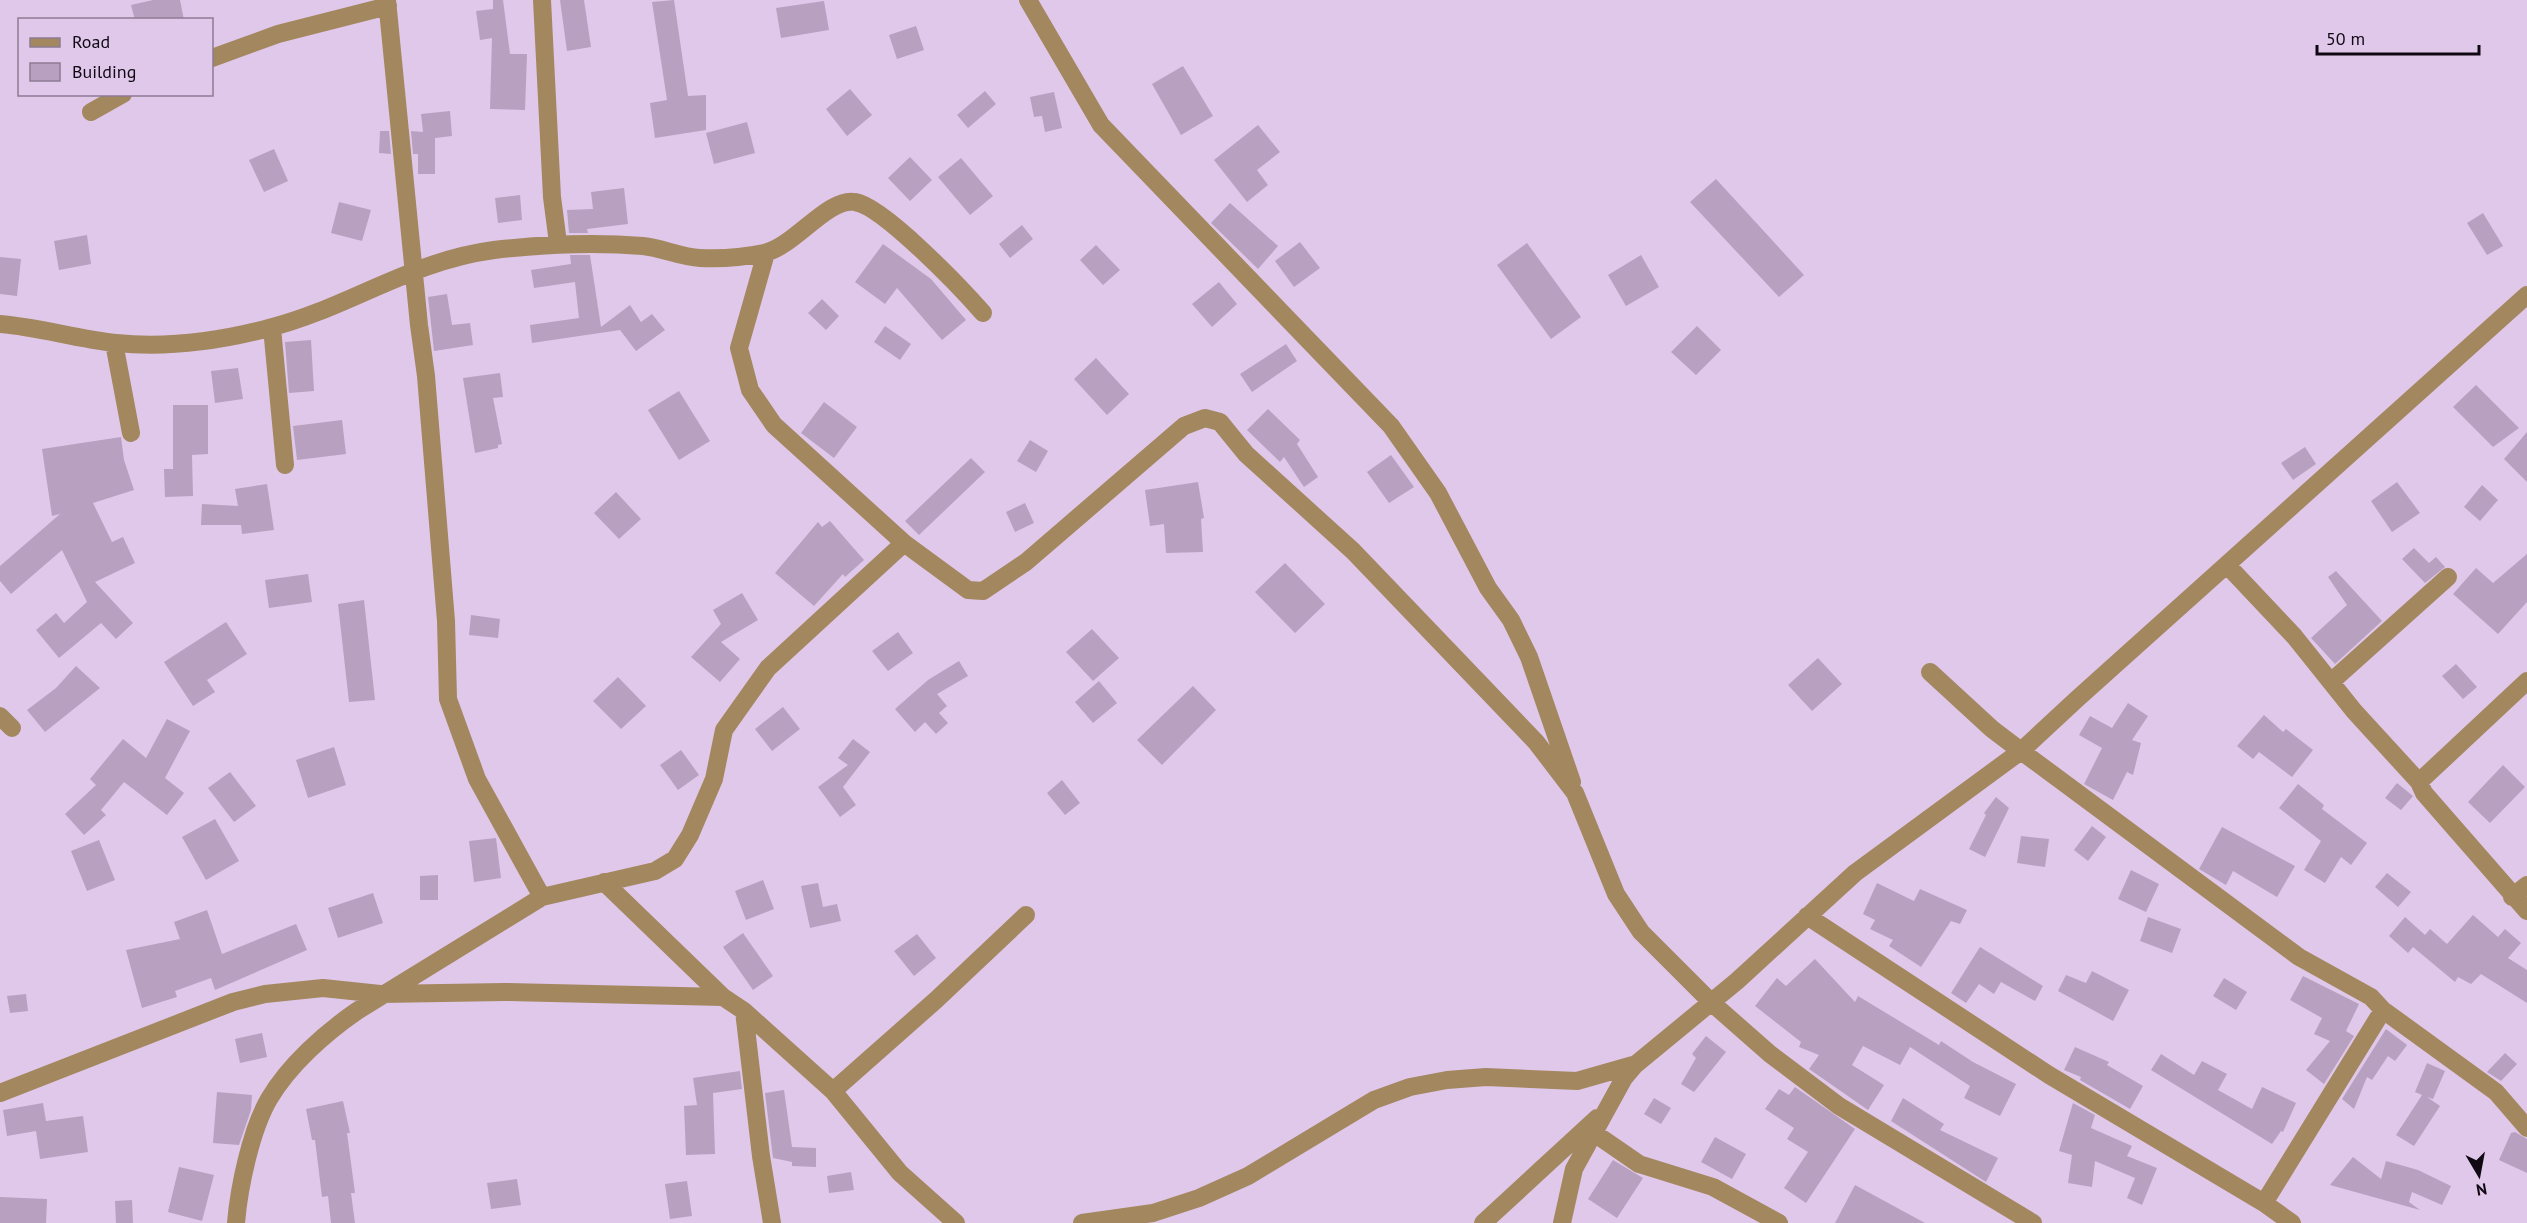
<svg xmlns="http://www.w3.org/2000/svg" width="2527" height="1223" font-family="'PT Sans',sans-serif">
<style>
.building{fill:#b8a0c1}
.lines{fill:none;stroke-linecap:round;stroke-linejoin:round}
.minor{stroke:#a3875f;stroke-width:18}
</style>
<rect width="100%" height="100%" fill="#e0c8ea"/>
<path class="building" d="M153,0H180L184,20H135L131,5Z
M493,0H503L510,54H527L525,110L490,109L492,38L480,40L476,11L493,9Z
M560,0H584L591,47L567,51Z
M674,0L688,96L706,95V130L655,138L650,103L667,100L652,2Z
M824,1L829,30L781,38L776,8Z
M916,26L924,50L897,59L889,35Z
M1183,66L1213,116L1181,135L1152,84Z
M850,89L872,115L847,136L826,109Z
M985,91L996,104L968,128L957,115Z
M1054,92L1062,128L1045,132L1042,116L1034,117L1030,97Z
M450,111L452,136L435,138V174H418V154H413L411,131L423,132L421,114Z
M747,122L755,153L714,164L706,133Z
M1258,125L1280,152L1257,170L1268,185L1247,202L1214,160Z
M380,131H389L391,154L379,153Z
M274,149L288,181L264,192L249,160Z
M910,157L932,180L910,201L888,178Z
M961,158L993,196L970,215L938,177Z
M1716,179L1804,275L1779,297L1690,202Z
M624,188L628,224L587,229L588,233H569L567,210L593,209L591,192Z
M520,195L522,220L498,223L495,198Z
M339,202L371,210L362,241L331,233Z
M1230,203L1278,246L1258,269L1211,223Z
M2483,213L2503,246L2487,255L2467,223Z
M1022,225L1033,239L1010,258L999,244Z
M87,235L91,264L59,270L54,241Z
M1300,242L1320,268L1294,287L1275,261Z
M1527,243L1581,317L1551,339L1497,265Z
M883,244L931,279L966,320L942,340L897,288L885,304L855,282Z
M1096,245L1120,270L1103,285L1080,260Z
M570,255H590L601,327L630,305L641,322L652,314L665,330L636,351L620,330L532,343L530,325L579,318L575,282L534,288L531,270L571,264Z
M1641,255L1659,287L1626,306L1608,275Z
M0,257L21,259L17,296L0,294Z
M1219,282L1237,304L1212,327L1192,304Z
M447,294L452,325L470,323L473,345L434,351L428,297Z
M822,299L839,316L826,330L808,313Z
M885,326L911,344L900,360L874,342Z
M1697,326L1721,350L1696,375L1671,352Z
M311,340L314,391L289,393L285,342Z
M1286,344L1297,361L1252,392L1240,374Z
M1096,358L1129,394L1107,415L1074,379Z
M238,368L243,399L215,403L211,371Z
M500,373L503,397L493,398L502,444L498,445V448L475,453L463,378Z
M2476,385L2519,428L2493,447L2453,407Z
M679,391L710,441L679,460L648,410Z
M824,402L857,427L834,458L801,433Z
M173,405H208V454L192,455L193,496L165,497L164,469H173Z
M1268,409L1300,440L1297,444L1318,477L1304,487L1284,457L1280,462L1247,430Z
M342,420L346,454L297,460L293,426Z
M2527,432V482L2504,459Z
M121,437L124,460L134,490L93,503L112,542L123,537L135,563L95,582L133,623L116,639L101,623L59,658L36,630L56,613L64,623L87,602L62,550L11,594L0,581V566L60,514L52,516L42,449Z
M1030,440L1048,451L1036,472L1017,461Z
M2305,447L2316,464L2293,480L2281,463Z
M1391,455L1414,487L1389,503L1367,472Z
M971,458L985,472L919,535L905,521Z
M1198,482L1204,518L1201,519L1203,552L1166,553L1164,524L1150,526L1145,490Z
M2397,482L2420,513L2392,532L2371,501Z
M267,484L274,530L242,534L241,525H201L202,504L238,506L235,489Z
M2482,485L2498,500L2480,521L2464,507Z
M616,492L641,519L619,539L594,513Z
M1025,503L1034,523L1015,532L1006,512Z
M830,521L864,560L845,577L843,574L814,606L775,573L818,522L822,527Z
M2414,548L2429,563L2436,557L2445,567L2425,583L2402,559Z
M2527,554V602L2498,634L2453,594L2476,568L2493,583Z
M1285,563L1325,604L1295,633L1255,592Z
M2336,571L2382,621L2335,664L2311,638L2347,605L2328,577Z
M308,574L312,602L269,608L265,580Z
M742,593L758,620L721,642L740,659L720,682L691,657L721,624L713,610Z
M364,600L375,700L349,702L338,604Z
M471,615L500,619L498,638L469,635Z
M226,622L247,654L207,680L215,692L193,706L164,662Z
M1092,629L1119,658L1093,681L1066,652Z
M898,632L913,653L888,671L872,651Z
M1818,658L1842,684L1812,711L1788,685Z
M959,661L968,676L937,694L947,706L939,713L948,723L936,734L925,722L915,732L895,709L928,680Z
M2456,664L2477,687L2463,699L2442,676Z
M76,666L100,688L45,732L27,710L56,688Z
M618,677L646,706L621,729L593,701Z
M1099,681L1117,703L1093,723L1075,702Z
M1193,686L1216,710L1162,765L1137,740Z
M2128,703L2148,716L2132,740L2141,743L2133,775L2127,772L2113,800L2084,784L2102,748L2079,735L2090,716L2112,728Z
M783,707L800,729L772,751L755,729Z
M2264,715L2283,732L2286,729L2313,750L2292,777L2259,752L2253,759L2237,746Z
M167,719L190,731L165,778L184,793L167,815L124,782L101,810L106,815L84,835L65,814L96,785L90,779L123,739L146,758Z
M853,739L870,752L843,787L856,805L840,817L818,787L848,765L838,758Z
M334,747L346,785L308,798L296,760Z
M681,750L699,775L678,790L660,765Z
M2503,765L2525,787L2490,823L2468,802Z
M230,772L256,806L234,822L208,788Z
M1062,780L1080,803L1065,815L1047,793Z
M2397,783L2413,796L2401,810L2385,798Z
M2298,784L2324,805L2322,809L2367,843L2351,865L2341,857L2325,883L2304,870L2321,841L2279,808Z
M1996,797L2009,808L1985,857L1969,849L1986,815L1984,813Z
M215,819L239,861L206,880L182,837Z
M2092,826L2106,837L2088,861L2074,850Z
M2222,827L2295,866L2277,897L2233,871L2226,885L2199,869Z
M2021,836L2049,839L2045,867L2017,863Z
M496,838L501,878L474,882L469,841Z
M99,840L115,880L87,891L71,851Z
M2131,870L2159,884L2146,912L2118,899Z
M2387,873L2411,892L2398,907L2375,887Z
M438,875V900H420V876Z
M763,880L774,909L746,920L735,891Z
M818,883L823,907L837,904L841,921L810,928L801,886Z
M1877,883L1914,901L1920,889L1967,910L1960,924L1951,921L1921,967L1889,946L1893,940L1870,929L1875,920L1863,914Z
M373,893L383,923L338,938L328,908Z
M207,910L222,954L296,924L307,950L215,990L211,978L175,991L177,997L142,1008L126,950L180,939L174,922Z
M2473,915L2498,937L2505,929L2521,943L2508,958L2527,970V1003L2481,974L2471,984L2458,977L2455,982L2413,947L2408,953L2389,936L2405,917L2425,935L2430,929L2447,944Z
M2148,917L2181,929L2172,953L2140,941Z
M743,933L773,976L753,990L723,947Z
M917,934L936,958L914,976L894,951Z
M1980,947L2043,986L2035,1001L2001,982L1994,994L1979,984L1966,1003L1951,993Z
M1815,959L1855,1002L1858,996L1939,1045L1941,1041L1973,1062L2016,1084L2000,1116L1964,1098L1970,1086L1910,1047L1900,1065L1863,1046L1852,1065L1884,1085L1868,1110L1809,1069L1819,1055L1799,1047L1801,1042L1755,1006L1777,978L1786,986Z
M2092,971L2129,990L2113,1021L2058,991L2066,975L2086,983Z
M2303,976L2359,1004L2346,1031L2354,1036L2324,1084L2306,1070L2330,1041L2314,1034L2322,1018L2290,1000Z
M2224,978L2247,992L2236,1010L2213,996Z
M26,994L28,1011L10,1013L7,996Z
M2386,1029L2407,1045L2395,1061L2388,1056L2372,1080L2367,1077L2354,1109L2342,1099Z
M262,1033L267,1057L240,1063L235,1039Z
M1706,1036L1726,1052L1694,1092L1681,1084L1696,1058L1692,1054Z
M2075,1047L2109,1062L2107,1065L2143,1086L2130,1109L2080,1080L2081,1077L2064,1070Z
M2505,1053L2517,1064L2501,1081L2487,1072Z
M2161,1054L2194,1075L2202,1061L2227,1074L2218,1090L2252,1109L2262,1087L2296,1103L2283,1132L2281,1131L2272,1144L2151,1070Z
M2427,1063L2445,1071L2433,1099L2427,1097L2440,1106L2414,1146L2396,1135L2422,1095L2415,1092Z
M740,1071L742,1089L713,1093L715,1154L686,1155L684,1106L697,1105L693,1078Z
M1795,1087L1855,1129L1806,1203L1784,1188L1808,1152L1787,1139L1794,1128L1765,1109L1779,1089L1789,1095Z
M784,1090L792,1147L816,1148V1167L792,1166V1162L773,1158L765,1093Z
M217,1092L252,1095L251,1110L239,1145L213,1143Z
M1654,1098L1671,1108L1661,1124L1644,1114Z
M1903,1098L1944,1124L1940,1130L1998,1158L1986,1182L1891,1121Z
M343,1101L350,1133H347L355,1193H351L355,1223H331L328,1196L322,1197L315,1140H312L306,1109Z
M43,1103L46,1121L83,1116L88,1152L40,1159L36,1131L7,1136L3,1110Z
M2073,1103L2095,1115L2091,1128L2132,1146L2127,1156L2157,1168L2142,1205L2127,1198L2135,1178L2095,1161L2092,1187L2068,1183L2072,1155L2059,1151Z
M2515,1132L2527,1139V1173L2499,1160L2511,1133Z
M1715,1137L1746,1154L1732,1179L1701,1162Z
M2353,1157L2381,1179L2386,1161L2418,1170L2451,1186L2442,1205L2412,1192L2409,1202L2420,1210L2330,1185Z
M1613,1160L1643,1178L1617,1218L1588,1199Z
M179,1167L214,1175L202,1221L168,1212Z
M851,1172L854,1190L829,1193L827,1176Z
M517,1179L521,1205L491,1209L487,1183Z
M687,1181L692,1216L670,1219L665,1184Z
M1855,1185L1925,1223H1835Z
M0,1197L47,1199L46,1223H0Z
M132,1200L133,1223H116L115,1201Z"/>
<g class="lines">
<path class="minor" d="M387,0L419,325L426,376L446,621L448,699L477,779L542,897
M542,0L552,197L558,243
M1028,0L1101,125L1391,426L1438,493L1488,588L1511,620L1529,657L1572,782
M212,58L278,34L388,6
M91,112L123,94
M766,253L739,348L750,390L774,425L904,543L968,590L983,591L1026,562L1184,426L1205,418L1220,422L1246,454L1353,551L1536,742L1575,793L1616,894L1641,932L1712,1003L1770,1054L1839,1106L2033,1223
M0,324C39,327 76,339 116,343C166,348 220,341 269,328C348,308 410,261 494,250C546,244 591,242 643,246C662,248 681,257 700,258C720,259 745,257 764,253C794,247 828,197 855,202C883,206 962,289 983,313
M272,328L285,465
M114,343L131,433
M2227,565L2294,636L2354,711L2419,782L2527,681
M1930,672L1992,729L2021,751L2299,957L2371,997L2383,1010L2496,1092L2527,1128
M2332,681L2448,577
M0,716L12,728
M2419,782L2424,793L2527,911
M604,882L723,997L744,1011L833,1091L900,1173L956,1223
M2512,897L2527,885
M1807,916L2049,1075L2264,1203L2292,1223
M744,1011L761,1156L772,1223
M833,1091L936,1000L1026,915
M0,1093L233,1002L265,994L323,988L380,994L505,992L723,997
M1594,1133L1639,1164L1713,1187L1779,1223
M2264,1203L2383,1010
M236,1223C239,1187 251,1130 269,1099C289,1065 325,1033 357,1011L542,897L655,871L675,859L690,835L714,779L724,730L768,668L904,543
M1082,1223L1153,1213L1199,1198L1248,1176L1374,1100L1410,1087L1447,1080L1486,1077L1577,1081L1633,1065
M1483,1223L1597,1118
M1562,1223L1574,1169L1624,1078L1635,1065L1737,981L1855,873L2021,751L2077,699L2527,295"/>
</g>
<rect x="18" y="18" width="195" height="78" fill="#e0c8ea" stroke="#8d7b94" stroke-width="1.5"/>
<rect x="30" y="38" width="30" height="9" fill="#a3875f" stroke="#8d7b94" stroke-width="1.5"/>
<text x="72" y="48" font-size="18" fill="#100813">Road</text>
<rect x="30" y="63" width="30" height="18" fill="#b8a0c1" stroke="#8d7b94" stroke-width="1.5"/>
<text x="72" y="78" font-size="18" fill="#100813">Building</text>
<g transform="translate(2479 1175) rotate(170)" stroke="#e0c8ea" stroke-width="4.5" paint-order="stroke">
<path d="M0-4.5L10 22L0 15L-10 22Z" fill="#100813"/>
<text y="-9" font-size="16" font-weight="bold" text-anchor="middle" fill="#100813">N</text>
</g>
<path d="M2317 45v9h162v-9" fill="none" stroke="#100813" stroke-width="3"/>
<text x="2326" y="45" font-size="18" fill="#100813" stroke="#e0c8ea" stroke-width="4.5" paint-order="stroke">50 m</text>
</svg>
